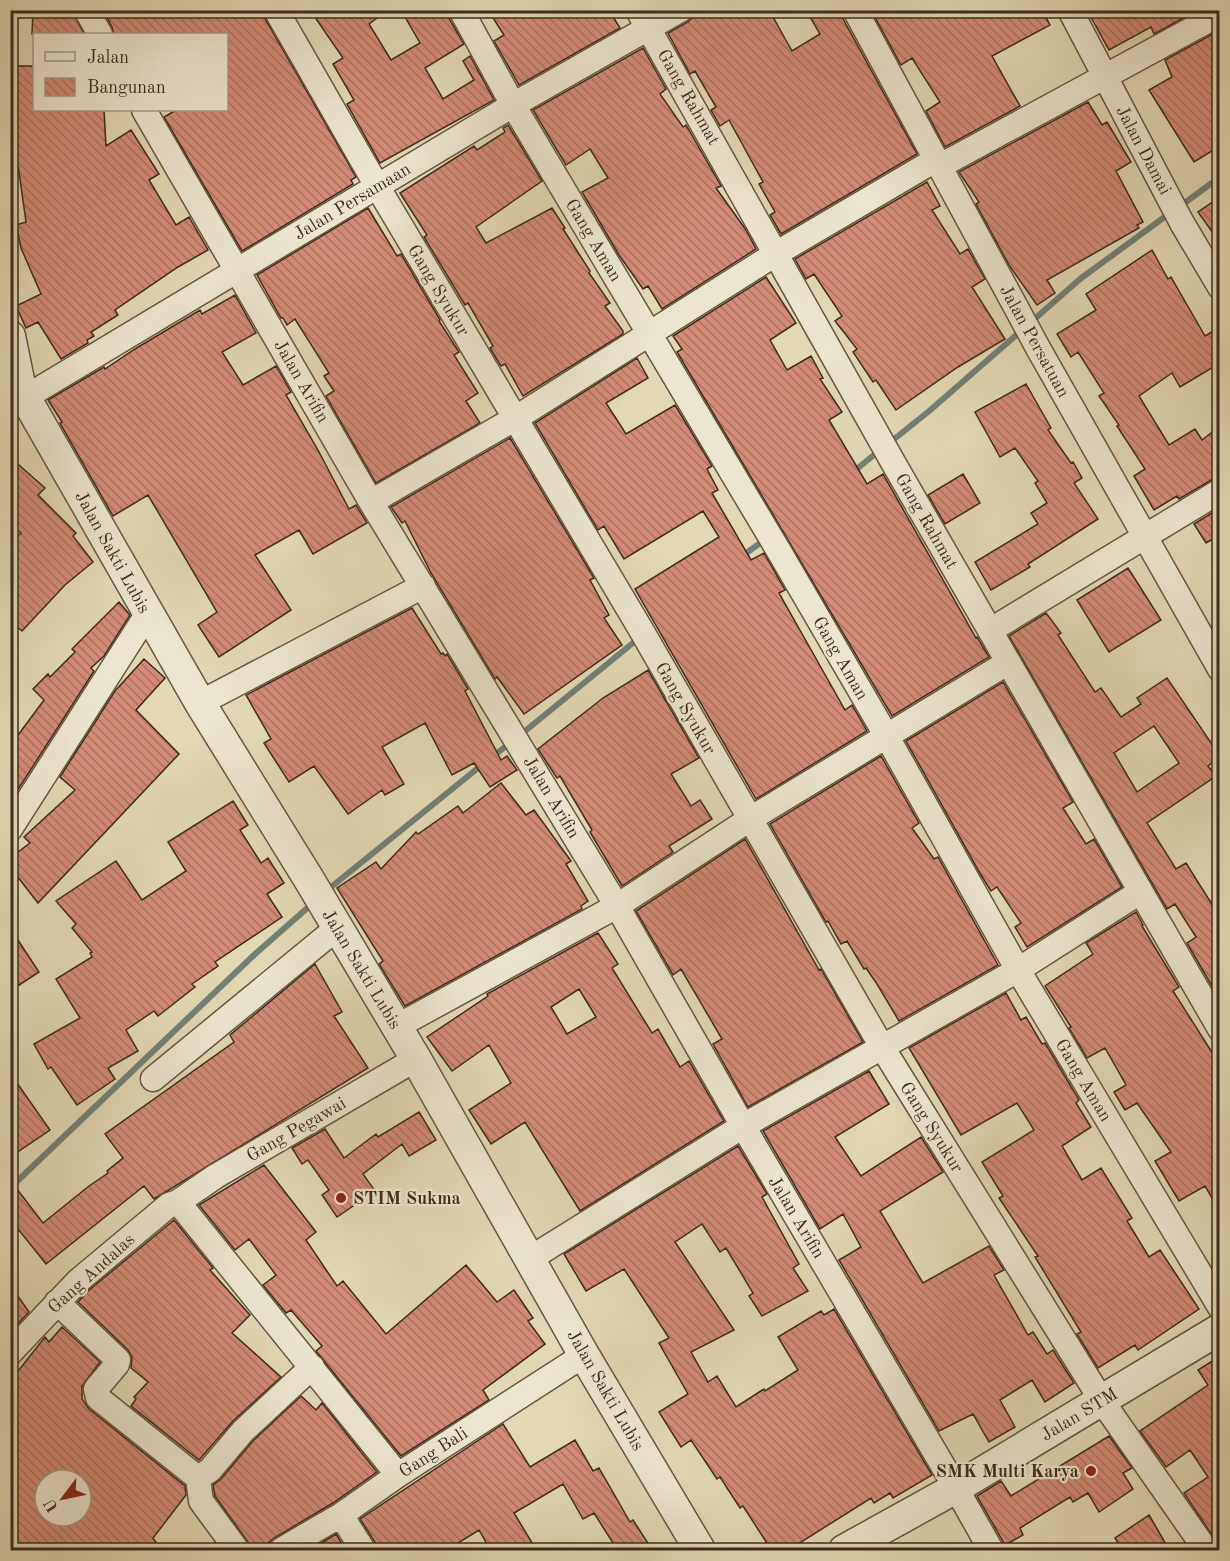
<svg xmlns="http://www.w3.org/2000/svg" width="1230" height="1561" font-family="'Old Standard TT',serif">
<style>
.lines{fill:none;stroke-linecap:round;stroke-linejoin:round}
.stream{stroke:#738077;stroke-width:6}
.building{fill:url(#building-back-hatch);stroke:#3d2b1a;stroke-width:1.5;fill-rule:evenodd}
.minor-casing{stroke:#665640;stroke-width:27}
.tertiary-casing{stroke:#665640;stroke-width:33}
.minor{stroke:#ece6ce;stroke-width:24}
.tertiary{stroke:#ece6ce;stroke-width:30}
.poi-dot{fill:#8f2418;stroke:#ece6ce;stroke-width:2}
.labels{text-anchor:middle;stroke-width:4.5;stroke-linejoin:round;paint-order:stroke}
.street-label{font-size:18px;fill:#3d2b1a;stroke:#ece6ce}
.poi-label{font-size:18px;font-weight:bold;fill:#3d2b1a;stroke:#ece6ce;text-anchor:start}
</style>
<defs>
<pattern id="building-back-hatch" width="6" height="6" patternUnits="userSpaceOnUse" patternTransform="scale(1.5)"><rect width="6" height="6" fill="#d48b77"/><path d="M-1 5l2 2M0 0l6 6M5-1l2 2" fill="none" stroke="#ad7261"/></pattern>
</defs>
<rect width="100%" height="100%" fill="#e2d8b4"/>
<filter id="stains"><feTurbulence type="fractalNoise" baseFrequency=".00333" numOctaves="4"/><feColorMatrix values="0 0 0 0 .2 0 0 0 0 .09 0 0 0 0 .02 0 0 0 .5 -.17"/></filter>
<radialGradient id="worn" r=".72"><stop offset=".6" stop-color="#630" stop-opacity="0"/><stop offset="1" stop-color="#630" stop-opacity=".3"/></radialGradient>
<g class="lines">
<path class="stream" d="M1179,207L1220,177
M1030,323L1080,279L1170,213
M888,444L928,412L1022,330
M853,472L880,450
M741,557L767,538
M519,736L639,638
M491,758L511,742
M325,892L483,764
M10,1188L254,955L313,903"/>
</g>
<path class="building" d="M33,10H72L84,34H32Z
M103,10H260L356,177L351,180L353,184L242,251L164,117L176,110H226V34H114L112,27Z
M310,10H388L369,24L391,60L420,43L401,10H444L464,44L425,68L443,99L474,80L463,61L470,56L494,100L380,163L347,104L354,100L333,64L343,58Z
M488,10H609L620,28L519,85L494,41L504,35Z
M694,10H769L792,51L820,34L806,10H841L842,17L917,154L781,234L770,215L775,212L759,184L763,182L729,120L720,126L711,110L716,107L695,71L690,74L668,33L688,22L693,17Z
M871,10H1042L1050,25L992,56L1020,106L945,147L926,111L940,102L912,58L901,65Z
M1087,10H1184L1187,16L1154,34L1151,27L1109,50Z
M1220,30V146L1194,162L1149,90L1172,77L1165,60Z
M643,48L666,89L660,94L683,127L686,125L721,186L716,188L746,230L756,249L662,309L648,286L643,289L619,255L582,192L608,178L590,149L566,165L533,110Z
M14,66H34V110H104L106,146L131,130L159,174L149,180L176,225L189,217L208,250L178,267L115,310L118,315L91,332L94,336L87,340L88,343L61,359L38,322L26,328L16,306L41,294L21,248L16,225L26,222L18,165H15L13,136H10V111H14Z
M1088,102L1102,125L1107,122L1131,162L1116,171L1143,222L1137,225L1139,228L1047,280L1055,293L1037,305L1009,265L976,204L979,202L959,172Z
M508,125L542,181L476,227L486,243L552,208L565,228L563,229L590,271L589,273L610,303L605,306L623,331V334L523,396L505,364L501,366L490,348L493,346L468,303L465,305L424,237L427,235L400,193L474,146L477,150L505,132L503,128Z
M927,182L940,206L932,210L960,254L968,249L985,279L972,287L1005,339L958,367L896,410L876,380L873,382L853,352L857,349L835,321L842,316L814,274L806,279L795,259Z
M1220,197V243L1198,212Z
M368,208L397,256L401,254L440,320L439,321L459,352L454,355L478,393L466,401L480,423L376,483L326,396L334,391L324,376L329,373L295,319L287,325L283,318H281L257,275Z
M1152,250L1168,279L1171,277L1205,336L1220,327V363L1180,387L1172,373L1139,396L1169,445L1195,429L1202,440L1220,426V477L1213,479L1179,499L1177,496L1154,510L1134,476L1145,469L1117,426L1119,425L1099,396L1104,393L1078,352L1071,357L1057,334L1096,310L1086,294Z
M766,277L796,323L770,340L787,370L811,356L823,378L820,379L842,412L829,420L867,484L883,474L976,638L977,637L989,657L892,716L677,352L682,349L673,336Z
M235,295L256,333L222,352L243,385L276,366L291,392L286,395L318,450L349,509L356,505L367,523L313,554L299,530L255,555L291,610L219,657L198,625L217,612L148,495L113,516L60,423L62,422L48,400L104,367L105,369L135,349L200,310L202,314Z
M637,358L648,378L606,403L626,434L675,405L712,466L707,469L718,490L712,493L751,560L764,553L785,590L779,593L845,710L852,705L867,731L756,799L635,589L719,537L703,511L624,559L604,526L598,530L535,423Z
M1026,384L1051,428L1048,430L1071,463L1073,462L1082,478L1074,483L1098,519L1028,564L1030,567L991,590L975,562L1038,524L1031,513L1047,503L1035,483L1038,481L1015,448L1000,457L975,412Z
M510,438L594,578L590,580L609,615L604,618L622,645L524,714L497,677L495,679L431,573L405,521L402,523L391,507Z
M10,457L45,488L38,495L76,533L73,536L93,562L65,585L22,631L10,621V543L21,533L10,524Z
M963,474L980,503L945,524L928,495Z
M1220,508V535L1206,543L1194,524Z
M1128,568L1161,620L1109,652L1077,600Z
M119,602L130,615L104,656L91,668L94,671L10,802V746L44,700L33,689L48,674L50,677L75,652L72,649Z
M412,608L441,654L443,653L445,656L447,654L468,689L465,691L501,760L507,756L517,770L490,787L474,763L452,775L425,723L382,747L404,784L385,795L382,790L348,814L314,766L289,782L264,743L271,739L246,695Z
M1046,613L1061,633L1058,635L1095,692L1101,688L1121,717L1141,704L1137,698L1167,678L1220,756L1208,766L1216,776L1147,823L1176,869L1186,863L1220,917V1000L1187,943L1196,937L1175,904L1167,909L1009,636ZM1154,726L1179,763L1137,792L1114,753Z
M144,659L165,678L136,710L179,754L38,903L10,867V858L30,843L24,837L75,790L60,777L115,691Z
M648,670L699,758L671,774L691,806L700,800L712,819L669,846L673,852L622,886L590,832L592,830L560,776L557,778L538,749L603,698Z
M1003,682L1073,802L1063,808L1086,844L1094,839L1122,887L1027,947L1015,927L1021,923L997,887L991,891L981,875L906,741Z
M881,756L919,823L912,828L934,859L938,857L998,965L899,1021L877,984L866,968L864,969L847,941L841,944L828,921L826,922L770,824Z
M501,783L526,815L534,810L571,861L566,864L588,901L581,906L582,909L405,1006L379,964L383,961L337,888L376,862L381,869L416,832L418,834L458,806L463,813Z
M233,801L248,825L240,830L261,863L268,858L284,883L267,894L282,917L215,962L218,966L192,984L195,987L158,1016L154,1011L126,1030L138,1051L108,1068L115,1079L77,1105L51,1067L48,1069L34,1044L80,1018L56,979L92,957L90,953L92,952L72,928L76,924L56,901L116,861L142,900L186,871L168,842Z
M745,839L819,970L821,969L863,1042L748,1107L713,1044L722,1039L681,969L673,975L636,911Z
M1136,912L1143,925L1142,926L1179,987L1173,991L1220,1065V1212L1205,1186L1179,1201L1155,1161L1171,1152L1137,1103L1125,1110L1114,1092L1126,1085L1105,1048L1087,1058L1069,1028L1071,1027L1045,986L1093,954L1086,943Z
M10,928L39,972L10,991Z
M598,933L618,964L612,968L652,1033L658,1029L680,1067L689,1061L724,1121L580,1211L525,1122L491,1144L469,1110L511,1083L489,1045L452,1071L427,1037L488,996L487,994ZM579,989L596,1017L567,1034L551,1007Z
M315,964L342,1012L334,1016L368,1068L154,1199L144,1186L46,1264L10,1219V1180L43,1223L89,1186L108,1173L107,1171L123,1158L105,1134L234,1042L230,1035Z
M1006,993L1021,1020L1026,1017L1042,1044L1045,1043L1079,1100L1076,1103L1091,1127L1062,1146L1082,1180L1101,1168L1132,1218L1127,1221L1149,1257L1160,1250L1199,1309L1138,1350L1135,1345L1098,1368L1077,1334L1081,1332L1035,1257L1038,1256L999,1198L1003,1196L982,1162L1034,1130L1017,1103L961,1135L909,1048Z
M869,1071L889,1104L835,1137L861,1176L921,1137L943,1172L880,1211L923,1283L989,1246L1004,1270L994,1275L1028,1335L1033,1332L1047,1354L1053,1350L1074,1383L1045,1402L1032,1380L1000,1400L1015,1427L989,1442L973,1414L939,1431L839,1260L861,1247L843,1214L820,1229L763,1131Z
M10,1073L50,1130L10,1157Z
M419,1112L436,1140L409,1156L402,1144L363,1174L375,1191L337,1217L322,1195L329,1190L308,1160L302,1164L292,1148L325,1129L344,1158L376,1134L378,1137Z
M738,1146L767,1194L762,1197L799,1264L793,1268L808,1291L762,1316L749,1296L753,1293L726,1248L720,1252L702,1224L675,1242L734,1330L691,1352L708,1382L717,1376L736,1407L764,1389L765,1391L798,1370L778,1337L821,1311L824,1315L834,1309L932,1475L893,1498L890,1493L874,1503L871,1498L787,1551H772L743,1506L740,1508L720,1477L717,1479L691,1440L681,1447L659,1412L688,1394L659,1343L669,1338L624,1269L586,1291L564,1254Z
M264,1165L316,1232L306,1240L337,1286L343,1281L386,1334L466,1265L497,1302L514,1290L533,1318L528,1321L545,1344L483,1390L489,1400L401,1456L316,1351L322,1346L291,1310L286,1313L263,1285L276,1275L249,1239L235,1250L199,1205Z
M174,1220L213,1268L210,1270L250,1315L232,1333L281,1377L233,1421L199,1460L131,1406L136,1399L134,1397L148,1382L131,1368L132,1357L128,1350L78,1302L88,1291Z
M10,1285L29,1312L10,1332Z
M62,1327L100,1362L82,1386V1399L89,1409L185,1486L186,1495L153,1538L162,1551H10V1375H15L45,1337L49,1342ZM45,1480H81V1516H45Z
M1220,1356V1547L1184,1493L1208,1477L1190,1450L1166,1467L1140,1431L1208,1385L1198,1370Z
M301,1396L316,1410L322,1403L377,1472L333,1503L274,1538L268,1543L267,1551H251L248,1542L215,1496L213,1485L221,1479L253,1441Z
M503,1424L530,1467L575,1440L593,1471L599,1468L630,1522L633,1520L653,1551H618L594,1513L583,1519L563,1484L514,1513L537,1551H491L479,1530L445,1551H377L375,1542L360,1519Z
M1109,1436L1132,1468L1123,1473L1133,1489L1099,1512L1088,1493L1073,1502L1070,1497L1020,1528L1023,1535L1005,1545L977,1496L1001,1481L1011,1496Z
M1149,1515L1170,1551H1123L1115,1538Z
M336,1534L346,1551H308Z"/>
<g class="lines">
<defs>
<path id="minor" d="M86,10L100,34
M276,10L377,186L640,628L882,1047L1102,1401L1206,1550
M461,10L513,105L780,553L886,735L1018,970L1220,1307
M638,10L894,464L1220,1029
M855,10L1038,348L1220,669
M1070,10L1182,223L1220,287
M144,110L371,502L617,906L743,1126L956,1488L991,1550
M940,166L1220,14
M26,397L513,105L680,10
M371,502L516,418L777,253L937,159
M991,630L1220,491
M200,703L423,586
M10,829L148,613
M396,1027L617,906L750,819L1007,663
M153,1079L337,928
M178,1202L398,1475
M531,1258L743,1126L1018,970L1140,892
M57,1302L118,1360L117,1364L96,1389L98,1398L198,1478L201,1501L237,1550
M10,1353L78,1281L169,1205L178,1202L216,1176L416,1059
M198,1478L210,1470L243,1431L312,1367
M341,1515L363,1550
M281,1550L341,1515L398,1475L584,1355"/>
<path id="tertiary" d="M10,336L21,390L200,703L310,881L416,1059L584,1355L700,1550
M844,1550L956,1488L1220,1329"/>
</defs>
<use href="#minor" class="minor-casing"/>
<use href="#tertiary" class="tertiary-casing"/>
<use href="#minor" class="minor"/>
<use href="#tertiary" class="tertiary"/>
</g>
<g class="poi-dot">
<circle cx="341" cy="1198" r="6"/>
<circle cx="1091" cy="1471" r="6"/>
</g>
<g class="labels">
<g class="street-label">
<text transform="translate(689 97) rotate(60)" y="6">Gang Rahmat</text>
<text transform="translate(1144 150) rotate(62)" y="6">Jalan Damai</text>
<text transform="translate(352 201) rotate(-31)" y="6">Jalan Persamaan</text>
<text transform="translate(594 240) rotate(59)" y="6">Gang Aman</text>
<text transform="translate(439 290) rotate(59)" y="6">Gang Syukur</text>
<text transform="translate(1035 341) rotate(61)" y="6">Jalan Persatuan</text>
<text transform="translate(302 381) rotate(60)" y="6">Jalan Arifin</text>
<text transform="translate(927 521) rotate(60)" y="6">Gang Rahmat</text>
<text transform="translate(113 552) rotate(61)" y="6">Jalan Sakti Lubis</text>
<text transform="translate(841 658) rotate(60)" y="6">Gang Aman</text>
<text transform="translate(686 708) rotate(60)" y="6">Gang Syukur</text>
<text transform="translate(552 797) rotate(59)" y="6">Jalan Arifin</text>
<text transform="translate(362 969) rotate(59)" y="6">Jalan Sakti Lubis</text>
<text transform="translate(1084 1080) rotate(59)" y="6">Gang Aman</text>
<text transform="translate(932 1127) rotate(58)" y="6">Gang Syukur</text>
<text transform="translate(296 1129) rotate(-30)" y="6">Gang Pegawai</text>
<text transform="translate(797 1217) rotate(59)" y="6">Jalan Arifin</text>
<text transform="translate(91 1273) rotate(-42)" y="6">Gang Andalas</text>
<text transform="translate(606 1390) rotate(60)" y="6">Jalan Sakti Lubis</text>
<text transform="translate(1079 1414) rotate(-31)" y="6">Jalan STM</text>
<text transform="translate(433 1452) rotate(-33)" y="6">Gang Bali</text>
</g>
<g class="poi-label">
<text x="353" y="1204">STIM Sukma</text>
<text x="1079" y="1477" text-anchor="end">SMK Multi Karya</text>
</g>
</g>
<rect width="1230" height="1561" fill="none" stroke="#e2d8b4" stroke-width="36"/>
<rect x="12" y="12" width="1206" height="1537" fill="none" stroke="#3d2b1a" stroke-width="3"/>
<rect x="18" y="18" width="1194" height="1525" fill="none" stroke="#3d2b1a" stroke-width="1.5"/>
<rect x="33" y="33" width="195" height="78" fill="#ece6ce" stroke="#a69b86" stroke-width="1.5"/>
<rect x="45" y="52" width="30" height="9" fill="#ece6ce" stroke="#a69b86" stroke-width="1.5"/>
<text x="87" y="63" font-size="18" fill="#3d2b1a">Jalan</text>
<rect x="45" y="78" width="30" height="18" fill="url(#building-back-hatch)" stroke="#a69b86" stroke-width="1.5"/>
<text x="87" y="93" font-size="18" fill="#3d2b1a">Bangunan</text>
<g transform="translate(63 1498) rotate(238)"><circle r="28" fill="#ece6ce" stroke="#a69b86" stroke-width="1.5"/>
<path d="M0-4.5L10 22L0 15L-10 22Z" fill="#8f2418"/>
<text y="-9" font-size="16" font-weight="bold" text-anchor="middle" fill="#3d2b1a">U</text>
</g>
<rect width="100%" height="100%" filter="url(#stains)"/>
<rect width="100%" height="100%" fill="url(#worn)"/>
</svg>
